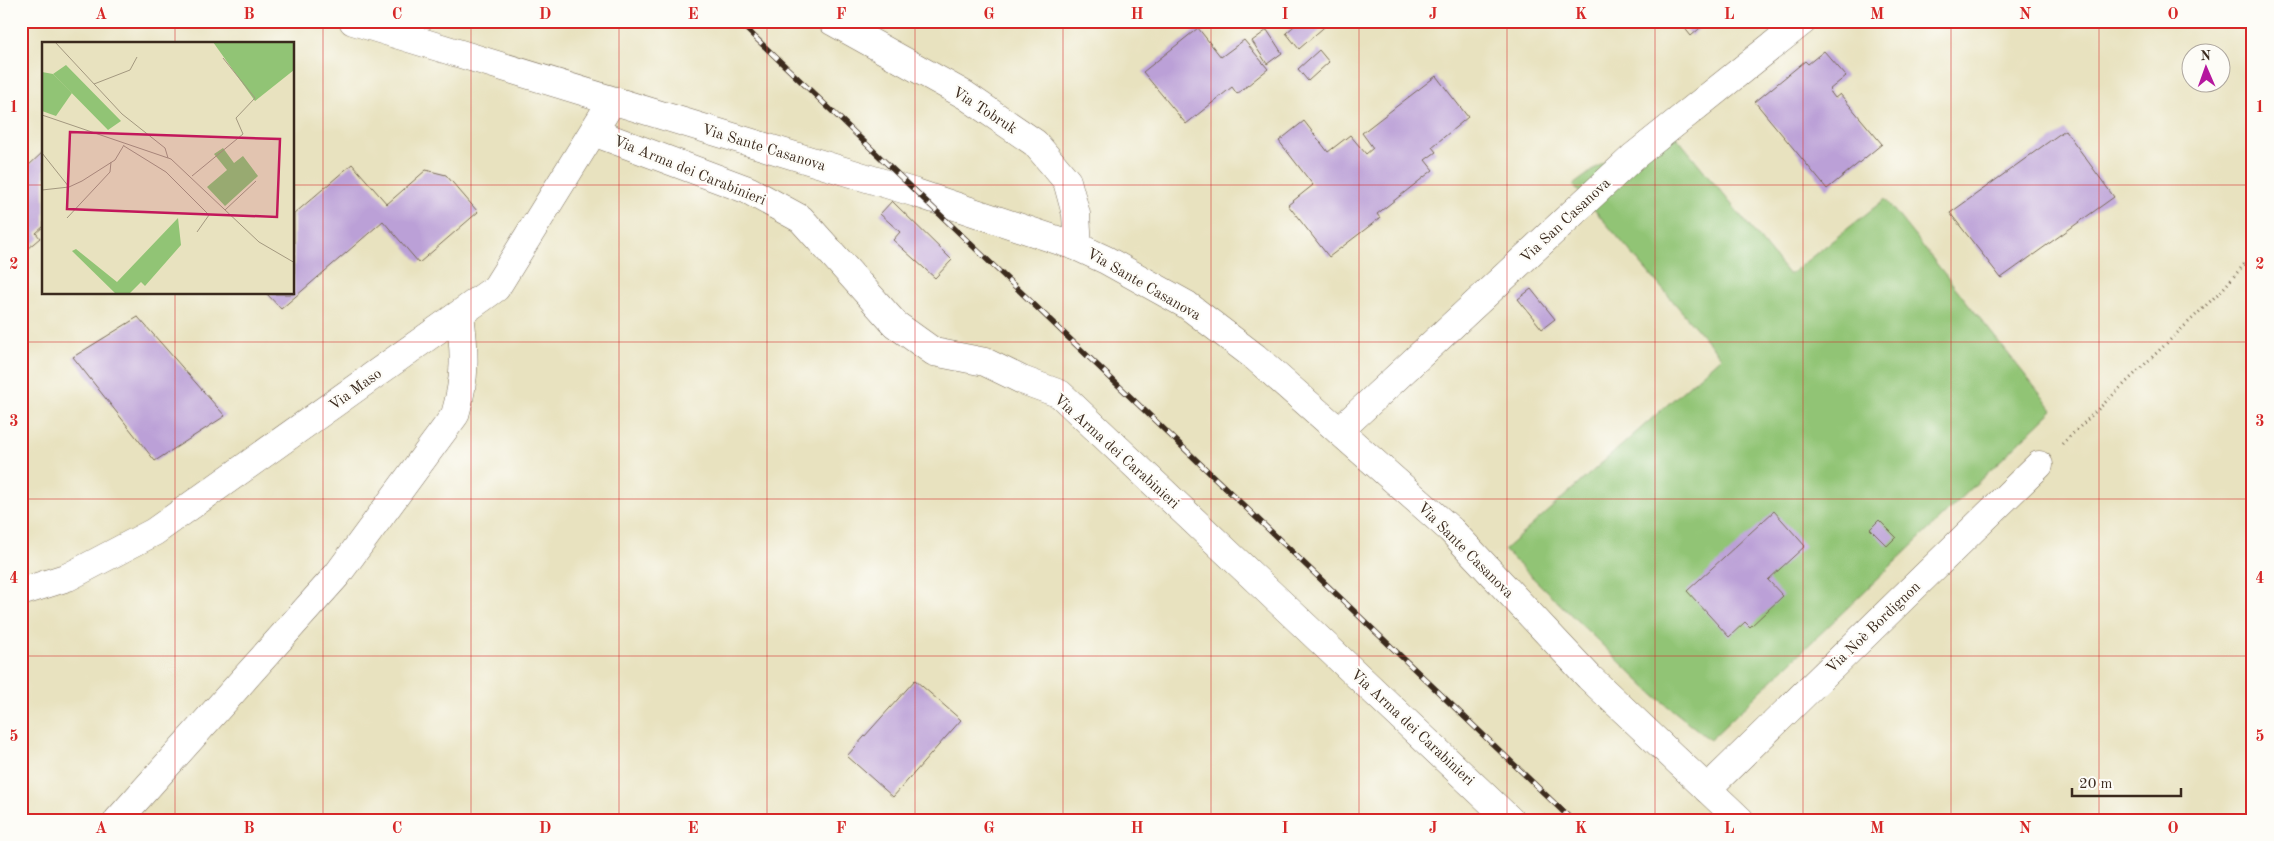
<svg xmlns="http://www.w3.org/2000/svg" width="2274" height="841" font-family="'Old Standard TT',serif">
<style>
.grass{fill:#91c475;stroke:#66774a}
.building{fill:#bba0d7}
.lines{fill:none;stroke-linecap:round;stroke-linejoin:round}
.minor-casing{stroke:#786a56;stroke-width:29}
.major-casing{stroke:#786a56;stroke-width:29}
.path{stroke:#786a56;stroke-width:3;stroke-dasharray:1 4;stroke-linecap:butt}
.minor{stroke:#fff;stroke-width:28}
.major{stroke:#fff;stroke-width:28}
.rail-casing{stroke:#3b2a1e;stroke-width:5.5}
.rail{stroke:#fdfcf7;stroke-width:4;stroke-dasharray:11;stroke-linecap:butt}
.grid{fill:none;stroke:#d62828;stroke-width:1;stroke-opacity:0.55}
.labels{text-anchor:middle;stroke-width:4.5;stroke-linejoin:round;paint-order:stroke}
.street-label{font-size:15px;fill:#3b2a1e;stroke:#fdfcf7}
.inset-road{fill:none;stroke:#a3987f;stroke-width:1}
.view{fill:#c2185b;fill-opacity:0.15;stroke:#c2185b;stroke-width:2.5}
.inset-edge{fill:none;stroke:#3b2a1e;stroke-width:2.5}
.neatline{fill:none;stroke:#d62828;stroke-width:2}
.grid-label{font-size:16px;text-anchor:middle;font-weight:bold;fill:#d62828}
</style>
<rect width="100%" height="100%" fill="#fdfcf7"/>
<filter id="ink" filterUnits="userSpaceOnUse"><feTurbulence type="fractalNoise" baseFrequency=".02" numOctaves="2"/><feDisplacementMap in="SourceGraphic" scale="10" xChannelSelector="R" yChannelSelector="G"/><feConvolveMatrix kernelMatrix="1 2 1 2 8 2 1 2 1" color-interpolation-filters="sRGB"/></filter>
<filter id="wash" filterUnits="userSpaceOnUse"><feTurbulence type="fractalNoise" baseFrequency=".0096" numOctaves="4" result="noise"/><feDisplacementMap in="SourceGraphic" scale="20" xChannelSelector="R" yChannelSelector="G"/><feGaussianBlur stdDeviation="1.12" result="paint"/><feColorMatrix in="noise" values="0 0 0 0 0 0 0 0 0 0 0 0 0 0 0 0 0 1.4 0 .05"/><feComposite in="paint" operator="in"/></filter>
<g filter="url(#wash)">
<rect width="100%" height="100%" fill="#e8e2bf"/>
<path class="grass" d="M1662,119L1789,275L1885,199L2053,410L1710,740L1654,695L1504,550L1721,357L1573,185Z"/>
<g id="blocks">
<path class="building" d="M1300,21H1331L1299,49L1286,33Z
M1679,21H1708L1691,36Z
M1198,28L1221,57L1244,40L1268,69L1237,94L1232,87L1186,124L1143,72Z
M1267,30L1282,53L1267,64L1252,41Z
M1319,50L1329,62L1308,81L1298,69Z
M1824,51L1846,76L1829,90L1835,98L1840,94L1882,144L1827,189L1755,102L1805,61L1808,64Z
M1436,76L1468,117L1432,147L1436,152L1425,160L1433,170L1377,214L1380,218L1329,257L1288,205L1313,185L1279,141L1304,121L1328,152L1350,135L1366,154L1373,148L1362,133Z
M2065,130L2114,197L2001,278L1950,213Z
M44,151V226L36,233L40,238L21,254V160L27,167Z
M352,164L387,204L426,170L446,175L478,212L419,263L383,221L281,309L267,294H294V214Z
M892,201L952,260L935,278L893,240L900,232L880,214Z
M1531,289L1555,319L1542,329L1518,299Z
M138,317L225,416L155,461L73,357Z
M1774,511L1805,546L1768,580L1783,596L1750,627L1745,622L1729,637L1687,591Z
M1879,520L1896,537L1887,546L1870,529Z
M915,680L961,720L893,797L847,756Z"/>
</g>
</g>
<g filter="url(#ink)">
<use href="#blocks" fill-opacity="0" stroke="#786a56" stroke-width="1"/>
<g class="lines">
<defs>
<path id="minor" d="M832,21L965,95L1035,143L1067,181L1076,214L1078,247
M593,132L748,190L801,219L895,324L934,352L985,362L1022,380L1060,394L1510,820
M1339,431L1633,157L1803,21
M21,592L68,577L154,532L496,288L612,101
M1707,789L2039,465
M118,820L337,575L455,415C466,377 465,353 460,314"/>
<path id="major" d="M353,21L916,193L1078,247L1106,260L1187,305L1255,357L1451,530L1589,677L1740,820"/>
</defs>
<use href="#minor" class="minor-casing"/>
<use href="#major" class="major-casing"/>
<path class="path" d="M2062,444L2223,289L2253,254"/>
<use href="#minor" class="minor"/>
<use href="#major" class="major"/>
<defs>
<path id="rail" d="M738,21L1572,820"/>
</defs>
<use href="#rail" class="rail-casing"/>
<use href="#rail" class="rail"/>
</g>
</g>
<path class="grid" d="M175,21V44M323,21V820M471,21V820M619,21V820M767,21V820M915,21V820M1063,21V820M1211,21V820M1359,21V820M1507,21V820M1655,21V820M1803,21V820M1951,21V820M2099,21V820M21,185H44M294,185H2253M175,294V820M21,342H2253M21,499H2253M21,656H2253"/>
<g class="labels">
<g class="street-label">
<text transform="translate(985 110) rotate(33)" y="5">Via Tobruk</text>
<text transform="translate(764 147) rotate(17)" y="5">Via Sante Casanova</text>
<text transform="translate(690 170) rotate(22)" y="5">Via Arma dei Carabinieri</text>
<text transform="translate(1565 220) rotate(-43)" y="5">Via San Casanova</text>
<text transform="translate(1144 284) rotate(30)" y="5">Via Sante Casanova</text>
<text transform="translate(355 389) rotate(-36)" y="5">Via Maso</text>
<text transform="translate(1117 451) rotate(42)" y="5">Via Arma dei Carabinieri</text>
<text transform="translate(1466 550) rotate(45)" y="5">Via Sante Casanova</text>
<text transform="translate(1873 627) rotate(-44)" y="5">Via Noè Bordignon</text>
<text transform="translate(1413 727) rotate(43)" y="5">Via Arma dei Carabinieri</text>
</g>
</g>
<g transform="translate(42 42)">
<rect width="252" height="252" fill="#e8e2bf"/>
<path d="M171,0H252V28L213,59ZM24,23L79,79L66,88L11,32ZM181,106L192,121L201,114L216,134L183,164L165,145L185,128L172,112ZM136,176L139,203L103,244L99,240L87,252H74L30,209L34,207L75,240Z" fill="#91c475"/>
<path d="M0,30L11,32L30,51L14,74L0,69Z" fill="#91c475"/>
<path class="inset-road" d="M13,0L80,72L123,106L126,116M52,42L88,28L95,15M0,73L129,117L217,200L253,221M82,104L124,130L167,173L155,190M0,111L27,145M150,134L201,92L194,76L213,56L181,16M0,148L27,145L40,139L73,118L82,103M183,168L214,139M25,176L68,130L69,120"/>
<path class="view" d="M28,90L238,97L235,175L25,167Z"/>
<rect width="252" height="252" class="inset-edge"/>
</g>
<rect width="2274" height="841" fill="none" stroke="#fdfcf7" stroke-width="55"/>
<g transform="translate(2206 68) rotate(358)"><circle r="24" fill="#fdfcf7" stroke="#afa8a0"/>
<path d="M0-4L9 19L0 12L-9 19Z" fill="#b5179e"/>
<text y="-8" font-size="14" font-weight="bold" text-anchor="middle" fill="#3b2a1e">N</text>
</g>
<path d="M2072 788v8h109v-8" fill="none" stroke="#3b2a1e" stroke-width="2.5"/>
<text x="2079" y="788" font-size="15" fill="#3b2a1e" stroke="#fdfcf7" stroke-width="4" paint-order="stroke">20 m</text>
<rect x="28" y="28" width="2218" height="786" class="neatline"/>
<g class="grid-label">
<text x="101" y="19">A</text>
<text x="249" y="19">B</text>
<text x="397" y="19">C</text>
<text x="545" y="19">D</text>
<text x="693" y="19">E</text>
<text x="841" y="19">F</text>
<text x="989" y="19">G</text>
<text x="1137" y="19">H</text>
<text x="1285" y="19">I</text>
<text x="1433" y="19">J</text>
<text x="1581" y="19">K</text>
<text x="1729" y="19">L</text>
<text x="1877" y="19">M</text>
<text x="2025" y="19">N</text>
<text x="2173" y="19">O</text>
<text x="14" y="112">1</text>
<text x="2260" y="112">1</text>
<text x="14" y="269">2</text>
<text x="2260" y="269">2</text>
<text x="14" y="426">3</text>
<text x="2260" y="426">3</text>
<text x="14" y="583">4</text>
<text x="2260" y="583">4</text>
<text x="14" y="741">5</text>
<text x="2260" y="741">5</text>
<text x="101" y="833">A</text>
<text x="249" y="833">B</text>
<text x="397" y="833">C</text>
<text x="545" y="833">D</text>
<text x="693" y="833">E</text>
<text x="841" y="833">F</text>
<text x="989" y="833">G</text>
<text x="1137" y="833">H</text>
<text x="1285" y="833">I</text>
<text x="1433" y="833">J</text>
<text x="1581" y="833">K</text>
<text x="1729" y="833">L</text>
<text x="1877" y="833">M</text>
<text x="2025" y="833">N</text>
<text x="2173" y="833">O</text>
</g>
</svg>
